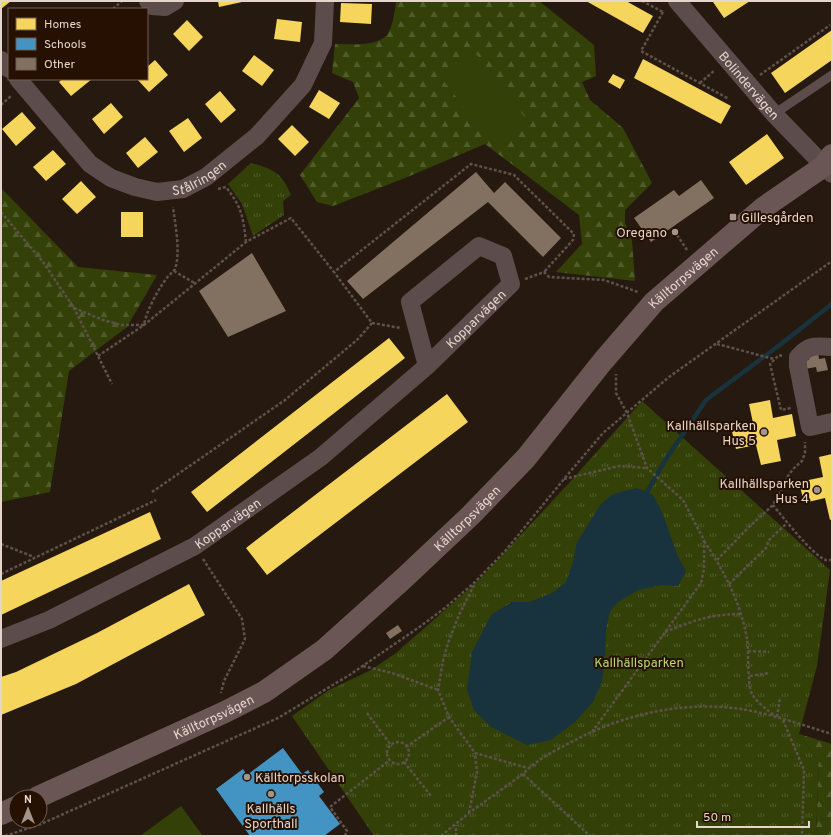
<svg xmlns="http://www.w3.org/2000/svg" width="833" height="837" font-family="Overpass,sans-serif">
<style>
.grass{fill:url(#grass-tufts)}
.forest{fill:url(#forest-firs)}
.garden{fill:#334109}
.water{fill:#18333e}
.homes{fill:#f6d55c}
.schools{fill:#4393c3}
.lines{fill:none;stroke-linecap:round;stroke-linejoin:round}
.stream{stroke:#18333e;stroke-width:4.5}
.building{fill:#827160}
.path{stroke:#5e514c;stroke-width:2.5;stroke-dasharray:3 2;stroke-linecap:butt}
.lane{stroke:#5d4c4c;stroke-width:9}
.street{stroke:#5d4c4c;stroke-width:18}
.secondary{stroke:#6b5656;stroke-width:22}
.poi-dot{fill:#a2948a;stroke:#251001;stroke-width:1.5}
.labels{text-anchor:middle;stroke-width:4;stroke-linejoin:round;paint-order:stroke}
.street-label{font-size:13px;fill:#e5d5cb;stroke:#251001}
.poi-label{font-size:13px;fill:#e5d5cb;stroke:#251001;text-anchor:end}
.park-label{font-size:13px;fill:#b7db75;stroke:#251001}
</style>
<defs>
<pattern id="grass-tufts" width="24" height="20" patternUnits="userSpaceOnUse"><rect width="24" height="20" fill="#334109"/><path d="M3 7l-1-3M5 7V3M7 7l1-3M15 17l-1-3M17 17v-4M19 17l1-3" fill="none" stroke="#505c2c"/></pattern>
<pattern id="forest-firs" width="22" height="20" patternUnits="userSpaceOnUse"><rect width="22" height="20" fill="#334109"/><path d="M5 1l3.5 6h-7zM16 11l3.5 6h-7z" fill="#505c2c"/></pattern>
</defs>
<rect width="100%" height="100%" fill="#261a10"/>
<path class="grass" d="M251,163C273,169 282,173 291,195L283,201L284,215L253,236L242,204L228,184Z
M642,401L830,570L817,666L799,734L819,762L816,836H374L292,716L329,690L371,670L396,653L479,580L569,483Z"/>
<path class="forest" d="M396,1H539L594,45L596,76L582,82L590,100L623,128L652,183L625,210V223L632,241L635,281L556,272L582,244L579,215L485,144L405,178L333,206L317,202L300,175L359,98L353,82L332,73L335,44C350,44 376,47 387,35C393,27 395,10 396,1Z
M1,188L78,267L157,275L127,327L69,371L50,492L1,502Z
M799,734L832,744V836H816L819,762Z"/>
<path class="garden" d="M476,54L530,124L497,149L443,80Z
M181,806L203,836H140Z"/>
<path class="water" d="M637,488L653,495L662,512L678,557L686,571L678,586L662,585L638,590L617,603L610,611L606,630L605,657L602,682L593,702L575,722L551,740L527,745L491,727L474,710L467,690L472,652L491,615L512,602H529L552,593L566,582L573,562L577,542L601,504L613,494Z"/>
<path class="homes" d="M1,1H11L1,9Z
M218,1H242V2L219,7Z
M586,1H626L653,16L643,33Z
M715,1H750L724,18L713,2Z
M341,3L372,4L371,24L340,22Z
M277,19L302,22L300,42L274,39Z
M187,20L203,37L189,51L173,34Z
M832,30V60L785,93L771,73Z
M254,55L274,70L262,86L242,71Z
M643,59L731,106L721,124L634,78Z
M155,60L168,75L149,92L137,79H147V67Z
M613,74L625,80L620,89L608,82Z
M62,79H92L71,96L59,82Z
M319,90L340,103L329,119L309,107Z
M220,91L236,110L221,123L205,104Z
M111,103L123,117L104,134L92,119Z
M22,112L36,128L16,146L2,129Z
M188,118L202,138L184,152L169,131Z
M292,125L309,142L295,156L278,139Z
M767,134L784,158L746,185L729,162Z
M145,137L158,152L138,168L126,153Z
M53,150L66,164L46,181L33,167Z
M81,181L96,197L77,214L62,199Z
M121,212H143V237H121Z
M389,338L405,358L207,512L191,492Z
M447,394L468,422L267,575L246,548Z
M770,400L773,418L792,414L796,436L777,440L781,461L761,465L756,445L736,449L731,427L753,423L749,404Z
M832,454V519L830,520L825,498L804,503L799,482L823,477L819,457Z
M150,512L161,539L1,615V581Z
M189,584L205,615L76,684L1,715V677L16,672L97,633Z"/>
<path class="schools" d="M283,748L302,774L308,770L324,792L319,796L340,824L324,836H250L216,789L243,769L247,775Z"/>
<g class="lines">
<path class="stream" d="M647,492L666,459L706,400L781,344L832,304"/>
</g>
<path class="building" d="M476,172L494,193L505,182L561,238L543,257L488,202L363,299L347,281Z
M701,180L714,198L651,242L634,218L674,190L679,196Z
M252,253L286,311L228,337L199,291Z
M818,351L819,359L825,358L828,370L817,372L816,367L805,369L803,361L809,360L807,354Z
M398,625L402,631L390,639L386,633Z"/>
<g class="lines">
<path class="path" d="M642,1L663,12L664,11
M113,9L122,1
M663,12L641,51L729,99
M760,75L830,25
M700,83L715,70
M1,105L11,96
M218,189L226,187C242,208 243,216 246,242
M1,212L43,262L74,308L112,384
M677,235L687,250
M174,271L196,284
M525,279L544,272L549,277L604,280L638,292
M74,308L103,320L121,325H144C146,312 158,289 167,278C169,274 173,273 175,269C181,252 175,224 173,207
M372,323L401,328
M717,344L774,359
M98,356L144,325L246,242L291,218L334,272L471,164L514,175L574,234L573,240L544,272
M782,356L779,355L770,364L781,410L791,408
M564,479L619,466L647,468
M152,492L285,400L357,340L372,323L334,272
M773,505C782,516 813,556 826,560C827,560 830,560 832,560
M704,541C724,571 741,603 747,639C749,651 747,685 752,694C757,703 769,711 776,717
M1,544L34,557
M203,559L242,619L245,639L224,681L221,693
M717,560L750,526L773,505L788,476L793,469L802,461L805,453V442
M1,574L156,500
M729,584L767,547L768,541L787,523
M474,585L459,615L448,643L443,661L438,690L449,717L475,753L528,768
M665,632C693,621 710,614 740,614
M748,651L769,652
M363,666L392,673L438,690
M750,676L770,673
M367,713L391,745
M777,717L780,697
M783,720L804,770L802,836
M592,732L701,583L704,569V540L683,500L647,468L627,413L616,393V374
M387 753a11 11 0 1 1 22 0a11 11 0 1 1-22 0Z
M406,747L449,717
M404,762L431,796
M523,774L590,836
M469,813L477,772L475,753
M5,836L41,824L278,718L351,674L418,628L446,607L475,582L506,550L564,479L603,433L669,377L832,261
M345,836L347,831L330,807L390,760
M441,836L469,813L523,774C538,758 560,748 579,738C629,713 686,701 741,709C772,714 802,725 832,734
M456,836V825"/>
<path class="lane" d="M774,114L832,75"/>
<g class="street">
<path d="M148,1L152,6L165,7L175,1"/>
<path id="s1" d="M677,1L774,114L832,174"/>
<path d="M1,60L9,69"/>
<path id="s2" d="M18,79L90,164L111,178L135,187L157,192L183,189L206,177L257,136L303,85L323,43L325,1"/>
<path d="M832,347C815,346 810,344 798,357V366L810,427L832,422"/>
<path id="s3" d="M1,639L49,620L195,546L321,457L427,366L511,284L503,256L479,246L410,302L427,366"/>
</g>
<g class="secondary">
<path id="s4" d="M38,797L225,712L264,692L324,650L402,580L471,515L526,458L603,361L654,302L763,208L824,166L832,155"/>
<path d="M1,814L16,807"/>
</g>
</g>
<g class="poi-dot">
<rect x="729" y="213" width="8" height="8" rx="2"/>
<circle cx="675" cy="232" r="4"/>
<circle cx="764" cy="432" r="4"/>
<circle cx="817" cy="490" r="4"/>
<circle cx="247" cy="777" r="4"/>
<circle cx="271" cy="794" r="4"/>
</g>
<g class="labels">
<g class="street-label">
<text dy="5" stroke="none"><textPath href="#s1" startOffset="111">Bolindervägen</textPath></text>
<text dy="5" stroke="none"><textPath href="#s2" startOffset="230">Stålringen</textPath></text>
<text dy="5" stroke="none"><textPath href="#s4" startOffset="841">Källtorpsvägen</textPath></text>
<text dy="5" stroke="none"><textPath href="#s3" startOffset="577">Kopparvägen</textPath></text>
<text dy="5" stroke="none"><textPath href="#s4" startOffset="517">Källtorpsvägen</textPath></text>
<text dy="5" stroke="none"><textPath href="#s3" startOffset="255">Kopparvägen</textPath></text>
<text dy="5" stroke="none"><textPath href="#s4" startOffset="193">Källtorpsvägen</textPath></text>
</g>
<g class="poi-label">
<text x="741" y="222" text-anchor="start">Gillesgården</text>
<text x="667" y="237">Oregano</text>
<text x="756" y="430">Kallhällsparken<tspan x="756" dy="15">Hus 5</tspan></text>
<text x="809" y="488">Kallhällsparken<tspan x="809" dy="15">Hus 4</tspan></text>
<text x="255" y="782" text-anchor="start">Källtorpsskolan</text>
<text x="271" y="813" text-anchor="middle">Kallhälls<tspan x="271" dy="15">Sporthall</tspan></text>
</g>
<g class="park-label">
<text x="639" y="667">Kallhällsparken</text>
</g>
</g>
<rect width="833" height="837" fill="none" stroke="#e5d5cb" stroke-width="4"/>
<rect x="8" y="8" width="140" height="72" fill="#251001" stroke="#725f52"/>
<rect x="16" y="18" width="20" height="12" fill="#f6d55c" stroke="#725f52"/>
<text x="44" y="28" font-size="12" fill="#e5d5cb">Homes</text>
<rect x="16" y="38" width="20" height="12" fill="#4393c3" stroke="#725f52"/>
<text x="44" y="48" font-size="12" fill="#e5d5cb">Schools</text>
<rect x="16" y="58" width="20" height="12" fill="#827160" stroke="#725f52"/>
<text x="44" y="68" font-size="12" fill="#e5d5cb">Other</text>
<g transform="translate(28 809)"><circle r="19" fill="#251001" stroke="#725f52"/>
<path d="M0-3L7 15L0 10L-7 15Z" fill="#a2948a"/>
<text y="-6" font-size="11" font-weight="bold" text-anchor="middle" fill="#e5d5cb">N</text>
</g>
<path d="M697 821v6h112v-6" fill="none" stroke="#e5d5cb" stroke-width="2"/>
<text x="703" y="821" font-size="12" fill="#e5d5cb" stroke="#251001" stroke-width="3" paint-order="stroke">50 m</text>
</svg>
